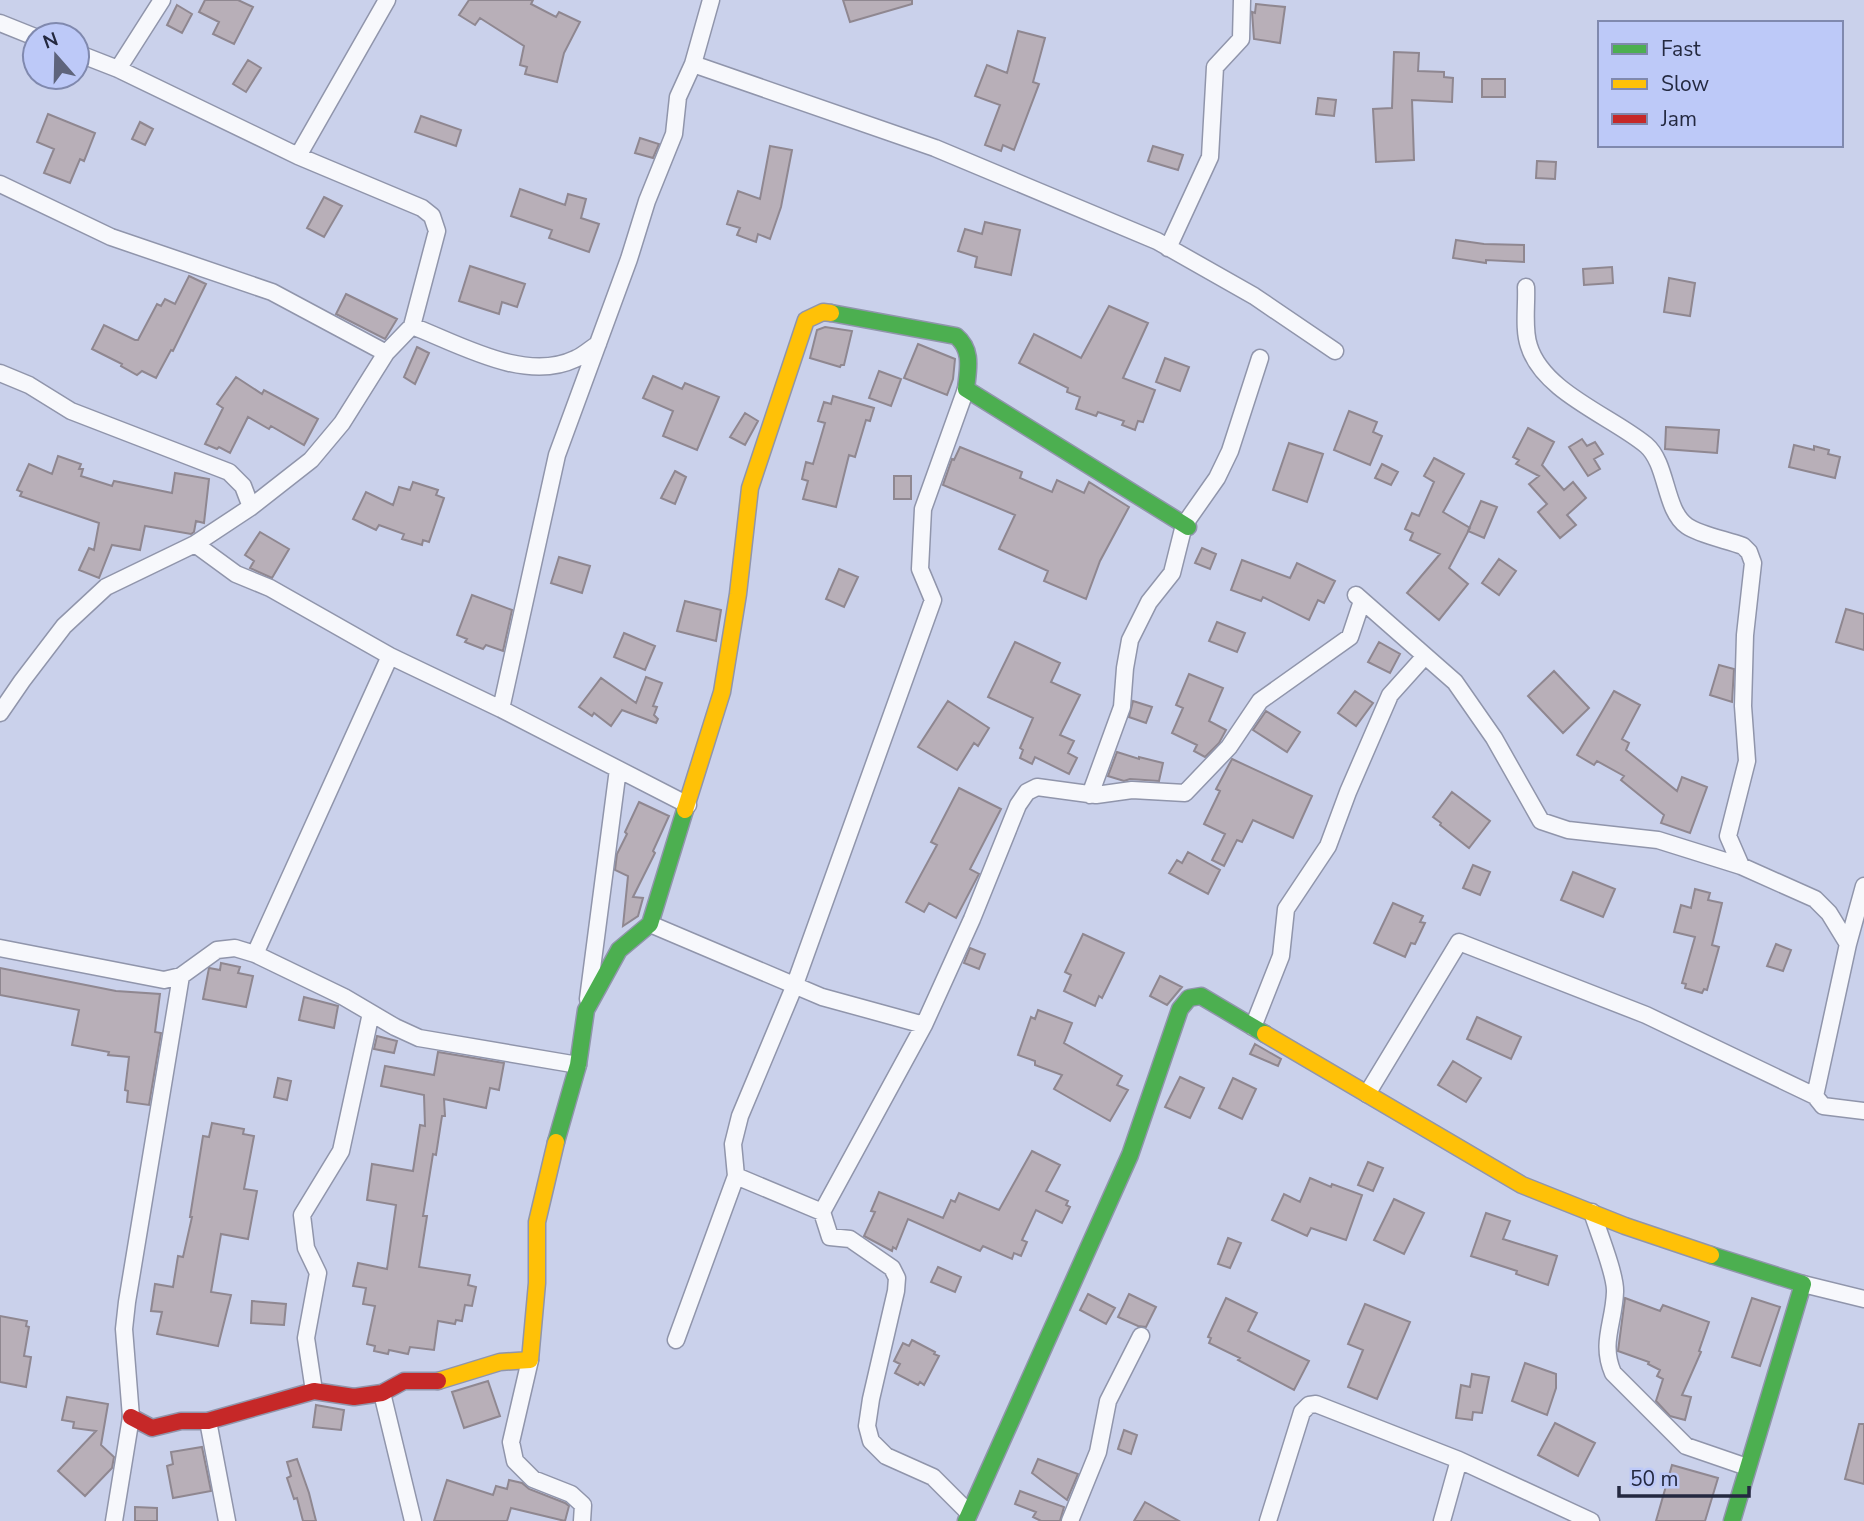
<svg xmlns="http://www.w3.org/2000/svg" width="1864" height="1521" font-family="'Nunito Sans',sans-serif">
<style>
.building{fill:#b8afb8;stroke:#8f8790;stroke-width:2}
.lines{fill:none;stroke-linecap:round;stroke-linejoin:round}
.street-casing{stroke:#9095ab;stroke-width:19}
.fast-casing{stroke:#9095ab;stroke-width:19}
.slow-casing{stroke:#9095ab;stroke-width:19}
.jam-casing{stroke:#9095ab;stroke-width:19}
.street{stroke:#f7f8fc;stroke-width:16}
.fast{stroke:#4caf50;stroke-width:16}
.slow{stroke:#ffc107;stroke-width:16}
.jam{stroke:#c62828;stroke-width:16}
</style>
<rect width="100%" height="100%" fill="#cad1eb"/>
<path class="building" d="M205,0H238L253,7L234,44L213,34L219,22L199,12Z
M469,0H533L531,4L556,17L559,12L580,22L564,53L557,82L525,74L527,67L520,65L524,46L480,18L475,25L459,15Z
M843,0H912V4L850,22Z
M1256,4L1285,7L1280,43L1254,39L1252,12L1255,13Z
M177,5L192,14L182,33L167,25Z
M1018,31L1045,38L1033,82L1039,84L1014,150L1003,145L1001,151L985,145L1000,105L975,96L987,65L1007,73Z
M1394,52L1419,53L1418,71L1444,72V77L1453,78L1452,102L1412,100L1414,160L1376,162L1373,109L1392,108Z
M248,60L261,68L246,92L233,84Z
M1482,79H1505V97H1482Z
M1318,98L1336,100L1334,116L1316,114Z
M48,114L95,133L84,161L80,159L70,183L44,173L54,149L37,142Z
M421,116L461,130L456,146L415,132Z
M140,122L153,129L145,145L132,139Z
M640,138L659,144L653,158L635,153Z
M770,146L792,150L781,207L770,239L758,234L756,242L737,235L740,228L727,224L738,191L760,199Z
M1153,146L1183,155L1178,170L1148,161Z
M1537,161L1556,162L1555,179L1536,178Z
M520,189L565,205L568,194L586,199L581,218L599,224L589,252L549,238L552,230L511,216Z
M324,197L342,206L324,237L307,228Z
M985,222L1020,230L1011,275L975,267L977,257L958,251L965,229L982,234Z
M1456,240L1484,244L1524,245V262L1486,260V263L1453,258Z
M470,266L525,284L517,307L502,302L499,314L459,301Z
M1612,267L1613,283L1584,285L1583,269Z
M189,276L206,284L173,351L171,350L156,378L142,371L137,375L121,366L122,364L92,349L104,325L135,340H138L157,304L161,306L165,299L175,304Z
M1669,278L1695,283L1690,316L1664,312Z
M346,294L397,319L385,339L336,314Z
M1109,306L1148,323L1123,378L1155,390L1143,422L1138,421L1135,430L1122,425L1124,421L1098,412L1096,416L1076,409L1080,397L1067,392L1068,388L1019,363L1034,334L1081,358Z
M825,327L852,331L844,365H841L840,367L810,358L817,330Z
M918,344L955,359L953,379L947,395L904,378Z
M417,347L429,353L415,384L404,377Z
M1165,358L1189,367L1180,391L1156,382Z
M879,371L901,379L891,406L869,398Z
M653,376L682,389L685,383L719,397L697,450L663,436L673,411L643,398Z
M236,377L262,394L264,390L318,419L304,445L271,426L269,429L248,417L230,453L219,447L217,449L205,444L223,408L217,404Z
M833,396L874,408L870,421L866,420L855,457L849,455L836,507L803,499L808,481L802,479L806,462L813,464L825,423L818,421L824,402L831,404Z
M1349,411L1377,422L1373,432L1382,436L1370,465L1334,450Z
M745,413L758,421L745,445L730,437Z
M1666,427L1719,430L1717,453L1665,449Z
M1528,428L1554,442L1542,465L1564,490L1573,482L1586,498L1567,515L1576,525L1560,538L1538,512L1547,504L1529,484L1539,476L1516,464L1519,460L1513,457Z
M1582,439L1587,446L1595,442L1603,454L1594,459L1600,469L1588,476L1569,447Z
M1289,443L1323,454L1307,502L1273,490Z
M1794,445L1814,450V446L1829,450L1828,454L1840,457L1835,478L1789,467Z
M960,447L1022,472L1020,478L1052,492L1057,480L1084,493L1089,482L1129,507L1100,561L1086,599L1044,581L1048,571L999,549L1015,515L943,485L952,459L954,460Z
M58,456L81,464L79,469H83L81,476L112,486L114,481L172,493L175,473L209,479L204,523L196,521L194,532L191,534L145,526L140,550L112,545L99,578L79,570L89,548L94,550L99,523L20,496L22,492L17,490L29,464L52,474Z
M1434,458L1464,474L1443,512L1470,528L1449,568L1468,584L1439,620L1407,593L1440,554L1410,540L1413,533L1405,529L1412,513L1419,516L1434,482L1424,476Z
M1382,464L1398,472L1391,485L1375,478Z
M675,471L686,477L675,504L661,498Z
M894,476H911V499H894Z
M413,482L438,490L436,495L444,498L429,542L423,540L422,545L402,539L404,534L379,525L376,530L353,519L366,492L393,505L399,487L410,490Z
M1481,501L1497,507L1484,538L1468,531Z
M260,532L289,549L272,578L250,568L254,561L245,555Z
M1202,548L1216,554L1210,569L1195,563Z
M559,557L590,566L582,593L551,583Z
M1499,559L1516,571L1499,595L1482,583Z
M1242,560L1290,578L1297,563L1335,581L1324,603L1318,600L1309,620L1263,597L1261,601L1231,590Z
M839,569L858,577L844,607L826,599Z
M472,595L512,610L503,651L486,645L483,649L465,642L467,639L457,635Z
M685,601L721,610L716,641L677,631Z
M1846,609L1864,614V650L1836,642Z
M1217,622L1245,633L1237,652L1209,641Z
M624,633L655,646L645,670L614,657Z
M1015,642L1060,663L1051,682L1080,695L1060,735L1074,741L1068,753L1077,758L1069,774L1035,757L1032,764L1020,758L1023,750L1020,748L1033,718L988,697Z
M1379,642L1400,654L1390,673L1368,662Z
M1719,665L1734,669L1732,702L1710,695Z
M1554,671L1589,708L1563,733L1528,696Z
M1189,674L1223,688L1209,721L1226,730L1219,743L1205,757L1194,751L1197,745L1172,733L1183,708L1176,705Z
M646,677L662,683L653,706L657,707L654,715L658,719L656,723L622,710L611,726L594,713L592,716L579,707L601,678L636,703Z
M1355,691L1373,703L1356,726L1338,713Z
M1614,691L1640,705L1622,739L1629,743L1626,750L1677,791L1682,777L1707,787L1690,833L1661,823L1664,815L1621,780L1624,776L1597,761L1594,765L1577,755Z
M948,701L989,728L978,746L974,743L957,770L918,747Z
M1133,701L1152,707L1146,723L1129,717Z
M1266,711L1300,732L1287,752L1253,730Z
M1117,752L1139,759V757L1163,763L1159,781L1130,779L1124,781L1108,776Z
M1232,759L1312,796L1293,838L1253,820L1242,842L1237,840L1224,866L1212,860L1225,834L1204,824L1220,791L1216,789Z
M959,788L1001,809L970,869L979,874L956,918L929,903L924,912L906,902L937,845L931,842Z
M1452,792L1490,821L1469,848L1440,825L1441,823L1433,817Z
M639,802L669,816L653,851L655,853L633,897L643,898L638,916L623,926L628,876L615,870L617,854L627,834L625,832Z
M1188,852L1220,870L1208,894L1169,873L1177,860L1182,863Z
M1473,865L1490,872L1480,895L1463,888Z
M1573,872L1615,889L1603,917L1561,900Z
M1695,889L1710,893L1708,900L1722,903L1712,945L1719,947L1707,990L1704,989L1702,993L1685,988L1686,984L1682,983L1695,937L1674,932L1681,905L1691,908Z
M1393,903L1423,916L1420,922L1425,923L1415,944L1411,943L1405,957L1374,943Z
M1083,934L1124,953L1102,998L1099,996L1095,1006L1064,991L1071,975L1065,972Z
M1776,944L1791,950L1783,971L1767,966Z
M970,948L985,954L979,969L964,963Z
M221,963L240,967L238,973L253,976L246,1007L203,999L209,968L220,970Z
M0,968L116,991L160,994L155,1032L161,1033L149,1105L127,1102L128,1091L125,1090L129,1057L108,1055L109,1052L72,1045L79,1010L0,995Z
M1160,976L1182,987L1167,1005L1150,996Z
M304,997L338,1006L334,1028L299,1020Z
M1038,1010L1072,1023L1064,1043L1122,1076L1117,1085L1128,1090L1110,1121L1054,1089L1062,1075L1035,1065V1061L1018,1055L1031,1017L1035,1019Z
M1477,1017L1521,1037L1511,1059L1467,1039Z
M377,1036L397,1041L394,1053L374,1049Z
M1255,1044L1281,1059L1278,1066L1250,1054Z
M438,1052L504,1063L499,1090L490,1088L486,1108L444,1099L445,1116H442L436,1155L433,1154L423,1216H427L419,1267L470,1275L468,1285L476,1287L472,1306L465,1305L462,1321L456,1320L455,1324L438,1321L434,1350L410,1347L408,1354L389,1350L388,1354L374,1351L375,1346L367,1344L375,1306L363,1304L366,1288L353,1286L358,1263L387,1269L396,1205L367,1200L372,1164L413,1171L420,1125L425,1126L424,1095L381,1086L385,1066L434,1075Z
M1453,1061L1481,1078L1466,1102L1438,1085Z
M1180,1077L1204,1088L1190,1118L1165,1107Z
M278,1078L291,1081L287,1100L274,1097Z
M1233,1078L1256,1089L1242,1119L1219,1108Z
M212,1123L244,1129L243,1134L254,1136L244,1189L257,1191L248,1239L221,1234L211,1292L231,1295L218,1346L157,1334L162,1312L151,1311L155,1284L173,1287L178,1256L183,1257L192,1217H190L203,1136L209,1137Z
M1032,1151L1060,1165L1046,1191L1068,1201L1066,1205L1070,1207L1062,1223L1036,1210L1022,1240L1027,1242L1021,1256L1014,1253L1012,1259L983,1246L980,1251L908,1219L896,1249L893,1247L892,1251L864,1236L875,1212L871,1211L879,1192L943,1218L951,1200L955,1202L959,1193L999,1210Z
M1368,1162L1383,1168L1373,1191L1358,1185Z
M1310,1178L1331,1187L1332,1184L1362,1195L1346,1240L1311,1228L1307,1236L1272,1220L1284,1194L1300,1202Z
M1394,1199L1424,1213L1404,1254L1374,1240Z
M1486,1213L1510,1221L1503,1239L1557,1256L1548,1285L1516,1274L1517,1271L1471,1256Z
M1228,1238L1241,1243L1230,1268L1218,1264Z
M938,1267L961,1277L955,1292L931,1282Z
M1088,1294L1115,1308L1106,1324L1080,1310Z
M1129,1294L1156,1307L1146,1327L1138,1326L1118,1317Z
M1226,1298L1257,1313L1248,1331L1309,1361L1294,1390L1238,1360L1240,1358L1209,1343L1211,1338L1208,1337Z
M1625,1298L1660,1311L1663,1305L1709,1322L1699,1351L1701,1352L1682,1395L1691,1397L1685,1420L1670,1416L1656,1401L1663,1379L1657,1376L1660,1370L1648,1364L1649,1362L1618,1351Z
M1752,1298L1780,1307L1760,1366L1732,1357Z
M252,1301L286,1304L284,1325L251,1323Z
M1365,1304L1410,1322L1377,1399L1348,1387L1363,1350L1348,1344Z
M0,1316L27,1321L26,1326L29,1327L24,1356L31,1357L26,1387L0,1382Z
M912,1340L935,1352L934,1354L939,1356L924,1385L920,1382L918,1385L895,1373L900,1364L894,1361L903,1343L909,1346Z
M1525,1363L1556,1374V1388L1547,1415L1512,1401Z
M1472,1374L1489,1377L1482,1413L1473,1412L1472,1420L1456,1418L1461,1385L1470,1387Z
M488,1381L500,1416L464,1428L452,1392Z
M67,1397L108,1404L101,1445L114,1457L112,1468L85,1496L58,1471L96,1431L73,1428L74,1422L62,1420Z
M316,1405L344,1410L341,1430L313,1427Z
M1555,1423L1595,1443L1578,1476L1538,1455Z
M1859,1424H1864V1484L1845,1479Z
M1124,1430L1137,1435L1131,1454L1118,1449Z
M202,1447L211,1491L173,1498L167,1466L173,1464L171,1452Z
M297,1459L309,1493L316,1521H303L297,1498L294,1499L287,1478L291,1476L287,1462Z
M1038,1459L1078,1474L1067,1500L1032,1473Z
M1672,1465L1718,1478L1705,1521H1656Z
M447,1480L493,1495L496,1486L507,1489L509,1480L522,1483L529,1489L565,1503L569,1506L565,1521L511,1508L507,1521H434Z
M1020,1491L1064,1507L1060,1521H1041L1033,1517L1036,1512L1015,1504Z
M1145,1502L1179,1521H1134Z
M135,1507L157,1508V1521H135Z"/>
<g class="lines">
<defs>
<path id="street" d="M0,23L35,37
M693,64L935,148L1157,241L1254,296L1335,351
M118,69L162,0
M298,156L387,0
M0,184L111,237L272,292L386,353
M1168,248L1210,157L1215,67L1241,39L1242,0
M1526,287C1527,305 1523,329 1529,346C1543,392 1611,416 1646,445C1668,464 1664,510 1687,526C1700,535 1727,540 1743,546L1749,552L1753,563L1745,635L1743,706L1747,761L1728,836L1741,866L1815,899L1829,913L1848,944L1815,1096L1823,1106L1864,1111
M412,326C459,344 525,383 575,359C583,356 590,349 598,344
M0,373L29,385L71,411L229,472L243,486L251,507
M195,544L236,574L270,588L390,656L501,709L688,805
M1356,595L1455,682L1494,738L1541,821L1568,830L1658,840L1741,866
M501,709L557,455L629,259L647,201L674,134L678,97L693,64L711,0
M0,713L22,681L64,626L106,587L195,544L251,507L311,460L342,423L386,353L412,326L437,231L432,216L422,208L298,156L118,69L77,53
M1090,795L1122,707L1125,668L1130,640L1149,602L1172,573L1184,525L1217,478L1230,451L1260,358
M650,924L822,997L924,1025
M1848,944L1864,886
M0,948L164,980L181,976L217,950L235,948L255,954L344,997L395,1027L419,1038L578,1065
M255,954L390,656
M588,999L618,769
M1253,1027L1281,956L1286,909L1328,846L1348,792L1390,695L1425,656
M1367,1094L1459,942L1646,1015L1815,1096
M736,1176L822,1212L830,1237L850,1239L892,1268L897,1278L896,1291L871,1399L867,1426L871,1441L886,1456L933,1477L969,1513
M822,1212L924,1025L972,919L1018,805L1027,792L1037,787L1096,795L1132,790L1185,793L1229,747L1260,701L1350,637L1362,601
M1592,1212C1598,1231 1616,1275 1615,1292C1614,1323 1600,1343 1613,1373L1686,1446L1747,1467
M1803,1284L1864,1299
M676,1340L736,1176L733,1144L740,1116L794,987L933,600L920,569L923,509L966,389
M530,1360L511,1442L515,1461L533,1479L571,1494L583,1505L582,1521
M314,1391L306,1338L318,1273L306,1248L302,1215L341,1151L371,1013
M382,1393L413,1521
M208,1421L227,1521
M114,1521L131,1417L124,1329L127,1302L181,976
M1070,1521L1098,1452L1108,1401L1141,1336
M1268,1521L1302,1412L1309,1405L1316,1404L1459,1460L1591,1521
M1442,1521L1459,1460"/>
<path id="fast" d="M831,313L956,336C973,350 968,369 966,389L1188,527
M556,1142L578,1065L586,1010L619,950L650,924L685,810
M1711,1255L1803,1284L1732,1521
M966,1521L1130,1155L1180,1009L1189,998L1201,996L1265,1034"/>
<path id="slow" d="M685,810L722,692L738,594L750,488L806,320L823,312L831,313
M1265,1034L1522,1185L1625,1226L1711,1255
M438,1381L500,1362L530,1360L537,1283V1222L556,1142"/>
<path id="jam" d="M131,1417L152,1428L181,1421H208L314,1391L354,1397L382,1393L404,1381H438"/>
</defs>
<use href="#street" class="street-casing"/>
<use href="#fast" class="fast-casing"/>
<use href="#slow" class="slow-casing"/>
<use href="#jam" class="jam-casing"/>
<use href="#street" class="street"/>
<use href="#fast" class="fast"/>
<use href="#slow" class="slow"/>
<use href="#jam" class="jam"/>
</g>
<rect x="1598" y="21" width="245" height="126" fill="#bdc9f8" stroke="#8089ae" stroke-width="2"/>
<rect x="1612" y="44" width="35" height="10" fill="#4caf50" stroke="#8089ae" stroke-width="2"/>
<text x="1661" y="56" font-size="21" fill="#242940">Fast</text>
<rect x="1612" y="79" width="35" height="10" fill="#ffc107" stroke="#8089ae" stroke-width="2"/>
<text x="1661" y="91" font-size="21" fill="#242940">Slow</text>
<rect x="1612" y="114" width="35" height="10" fill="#c62828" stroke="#8089ae" stroke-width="2"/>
<text x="1661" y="126" font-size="21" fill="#242940">Jam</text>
<g transform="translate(56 56) rotate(340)"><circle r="33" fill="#bdc9f8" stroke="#8089ae" stroke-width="2"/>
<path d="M0-5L12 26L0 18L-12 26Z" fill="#5e647c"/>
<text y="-10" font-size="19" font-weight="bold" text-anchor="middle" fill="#242940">N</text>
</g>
<path d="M1619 1486v10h130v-10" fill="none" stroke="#242940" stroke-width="3.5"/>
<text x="1630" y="1486" font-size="21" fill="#242940" stroke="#bdc9f8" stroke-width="5" paint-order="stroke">50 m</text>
</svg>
